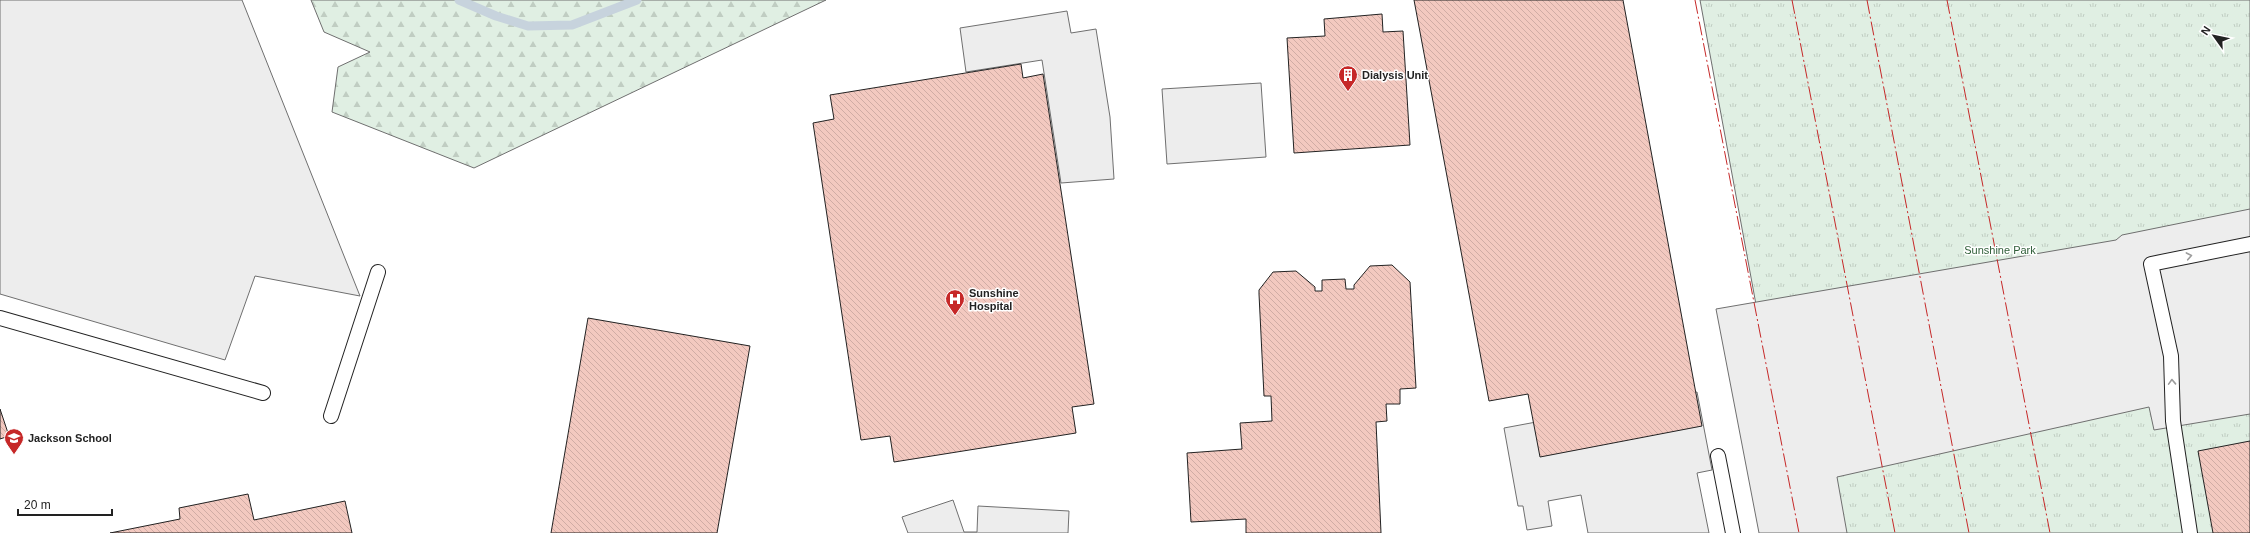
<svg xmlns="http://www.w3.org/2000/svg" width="2250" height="533" font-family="Helvetica,sans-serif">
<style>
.forest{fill:url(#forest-firs);stroke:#6f6f6f}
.park{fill:url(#park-tufts);stroke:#6f6f6f}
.parking{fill:#ededed;stroke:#6f6f6f}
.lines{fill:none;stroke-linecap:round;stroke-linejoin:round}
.stream{stroke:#c7d3dd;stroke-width:9}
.building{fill:url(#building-back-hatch);stroke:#222}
.lane-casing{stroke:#222;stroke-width:16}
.lane{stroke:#fff;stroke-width:14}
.power{stroke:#c62828;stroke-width:1;stroke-dasharray:14 3 2 3;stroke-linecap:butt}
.oneway{stroke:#9c9c9c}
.labels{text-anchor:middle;stroke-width:3;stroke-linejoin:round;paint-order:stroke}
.poi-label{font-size:11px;font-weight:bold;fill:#222;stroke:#fff;text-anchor:start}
.park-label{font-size:11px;fill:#2f5e38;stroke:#fff}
</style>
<defs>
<pattern id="forest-firs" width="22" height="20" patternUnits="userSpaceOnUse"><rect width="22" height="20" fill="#e0efe3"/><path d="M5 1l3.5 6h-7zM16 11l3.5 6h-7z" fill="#c0cdc2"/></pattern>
<pattern id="park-tufts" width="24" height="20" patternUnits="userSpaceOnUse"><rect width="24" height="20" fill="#e0efe3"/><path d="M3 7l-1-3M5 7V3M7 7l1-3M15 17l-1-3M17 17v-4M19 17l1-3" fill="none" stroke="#c0cdc2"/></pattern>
<pattern id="building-back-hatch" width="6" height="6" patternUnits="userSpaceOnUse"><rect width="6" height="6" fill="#f3c9c0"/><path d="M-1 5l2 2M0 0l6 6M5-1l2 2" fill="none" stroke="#d0aca5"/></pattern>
</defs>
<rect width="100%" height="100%" fill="#fff"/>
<path class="forest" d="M311,0H826L474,168L332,112L338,67L370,52L324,32Z"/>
<path class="park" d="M1700,0H2250V533H1798Z"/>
<path class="parking" d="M0,0H242L360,296L255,276L225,360L0,294Z
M1067,11L1071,33L1096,29L1110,117L1114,179L1061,183L1042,60L966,72L960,28Z
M1261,83L1266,157L1167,164L1162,89Z
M2250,209V414L2154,430L2149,407L1837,477L1847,533H1759L1716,309L2116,240L2122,235Z
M1697,392L1712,470L1697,473L1709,533H1588L1581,495L1548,501L1552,526L1527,530L1523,506H1518L1504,428Z
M953,500L964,532H977L978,506L1069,511L1068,533H908L902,517Z"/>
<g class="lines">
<path class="stream" d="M459,0L496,16L528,26L572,25L637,0"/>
</g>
<path class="building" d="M1414,0H1623L1702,426L1540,457L1528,394L1489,401Z
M1382,14L1383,32L1403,31L1410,145L1294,153L1287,38L1325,36L1324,19Z
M1021,64L1023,78L1043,74L1094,404L1072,407L1076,433L894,462L890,436L861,440L813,123L834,119L830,95Z
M1392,265L1410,282L1416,388L1400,389V404H1386L1387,421L1376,422L1381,533H1246V519L1191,522L1187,453L1242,449L1240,423L1272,421L1271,396H1264L1259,294V290L1273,272L1296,271L1315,287V291H1322V280L1345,279L1346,289H1354V285L1370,266Z
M588,318L750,346L717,533H551Z
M0,409L9,436L0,439Z
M2250,441V533H2213L2198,451Z
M248,494L254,520L345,501L352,533H110L180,519L179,508Z"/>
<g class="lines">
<defs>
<path id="lane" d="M0,318L263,393
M331,416L378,272
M1718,456L1733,533
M2190,533L2173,421L2171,356L2151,264L2250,244"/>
</defs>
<use href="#lane" class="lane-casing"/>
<use href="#lane" class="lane"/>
<path class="power" d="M1695,0L1799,533
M1792,0L1895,533
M1867,0L1969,533
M1947,0L2050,533"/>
</g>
<defs><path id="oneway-chevron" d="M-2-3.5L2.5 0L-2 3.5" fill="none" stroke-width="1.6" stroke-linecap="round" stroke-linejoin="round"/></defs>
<g class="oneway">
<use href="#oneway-chevron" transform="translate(2189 256) rotate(-11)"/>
<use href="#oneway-chevron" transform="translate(2172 382) rotate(-92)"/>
</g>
<defs>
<symbol id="building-pin" viewBox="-11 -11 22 30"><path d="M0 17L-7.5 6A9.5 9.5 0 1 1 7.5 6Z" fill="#c62828" stroke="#fff"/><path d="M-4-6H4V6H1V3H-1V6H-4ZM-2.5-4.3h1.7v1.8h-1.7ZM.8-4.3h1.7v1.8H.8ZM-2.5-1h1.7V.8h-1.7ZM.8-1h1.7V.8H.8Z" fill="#fff"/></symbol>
<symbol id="hospital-pin" viewBox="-11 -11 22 30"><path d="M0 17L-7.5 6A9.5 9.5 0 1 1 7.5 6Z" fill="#c62828" stroke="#fff"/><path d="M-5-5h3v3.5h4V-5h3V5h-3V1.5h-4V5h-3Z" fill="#fff"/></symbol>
<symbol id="school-pin" viewBox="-11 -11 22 30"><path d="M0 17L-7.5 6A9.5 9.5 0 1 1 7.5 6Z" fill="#c62828" stroke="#fff"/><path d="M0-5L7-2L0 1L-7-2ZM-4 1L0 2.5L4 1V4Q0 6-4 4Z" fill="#fff"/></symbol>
</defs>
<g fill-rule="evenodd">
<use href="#building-pin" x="1337" y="64" width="22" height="30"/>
<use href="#hospital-pin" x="944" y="288" width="22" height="30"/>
<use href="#school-pin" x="3" y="427" width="22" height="30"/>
</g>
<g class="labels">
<g class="poi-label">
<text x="1362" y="79">Dialysis Unit</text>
<text x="969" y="297">Sunshine<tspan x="969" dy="13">Hospital</tspan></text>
<text x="28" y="442">Jackson School</text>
</g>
<g class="park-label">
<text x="2000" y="254">Sunshine Park</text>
</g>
</g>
<g transform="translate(2214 36) rotate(303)" stroke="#ffffff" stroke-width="3" paint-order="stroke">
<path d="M0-3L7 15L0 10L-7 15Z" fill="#222222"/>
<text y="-6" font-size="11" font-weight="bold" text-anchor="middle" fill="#222222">N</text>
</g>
<path d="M18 509v6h94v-6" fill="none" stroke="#222222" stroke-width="2"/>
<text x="24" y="509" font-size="12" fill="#222222" stroke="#ffffff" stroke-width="3" paint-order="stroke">20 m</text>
</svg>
